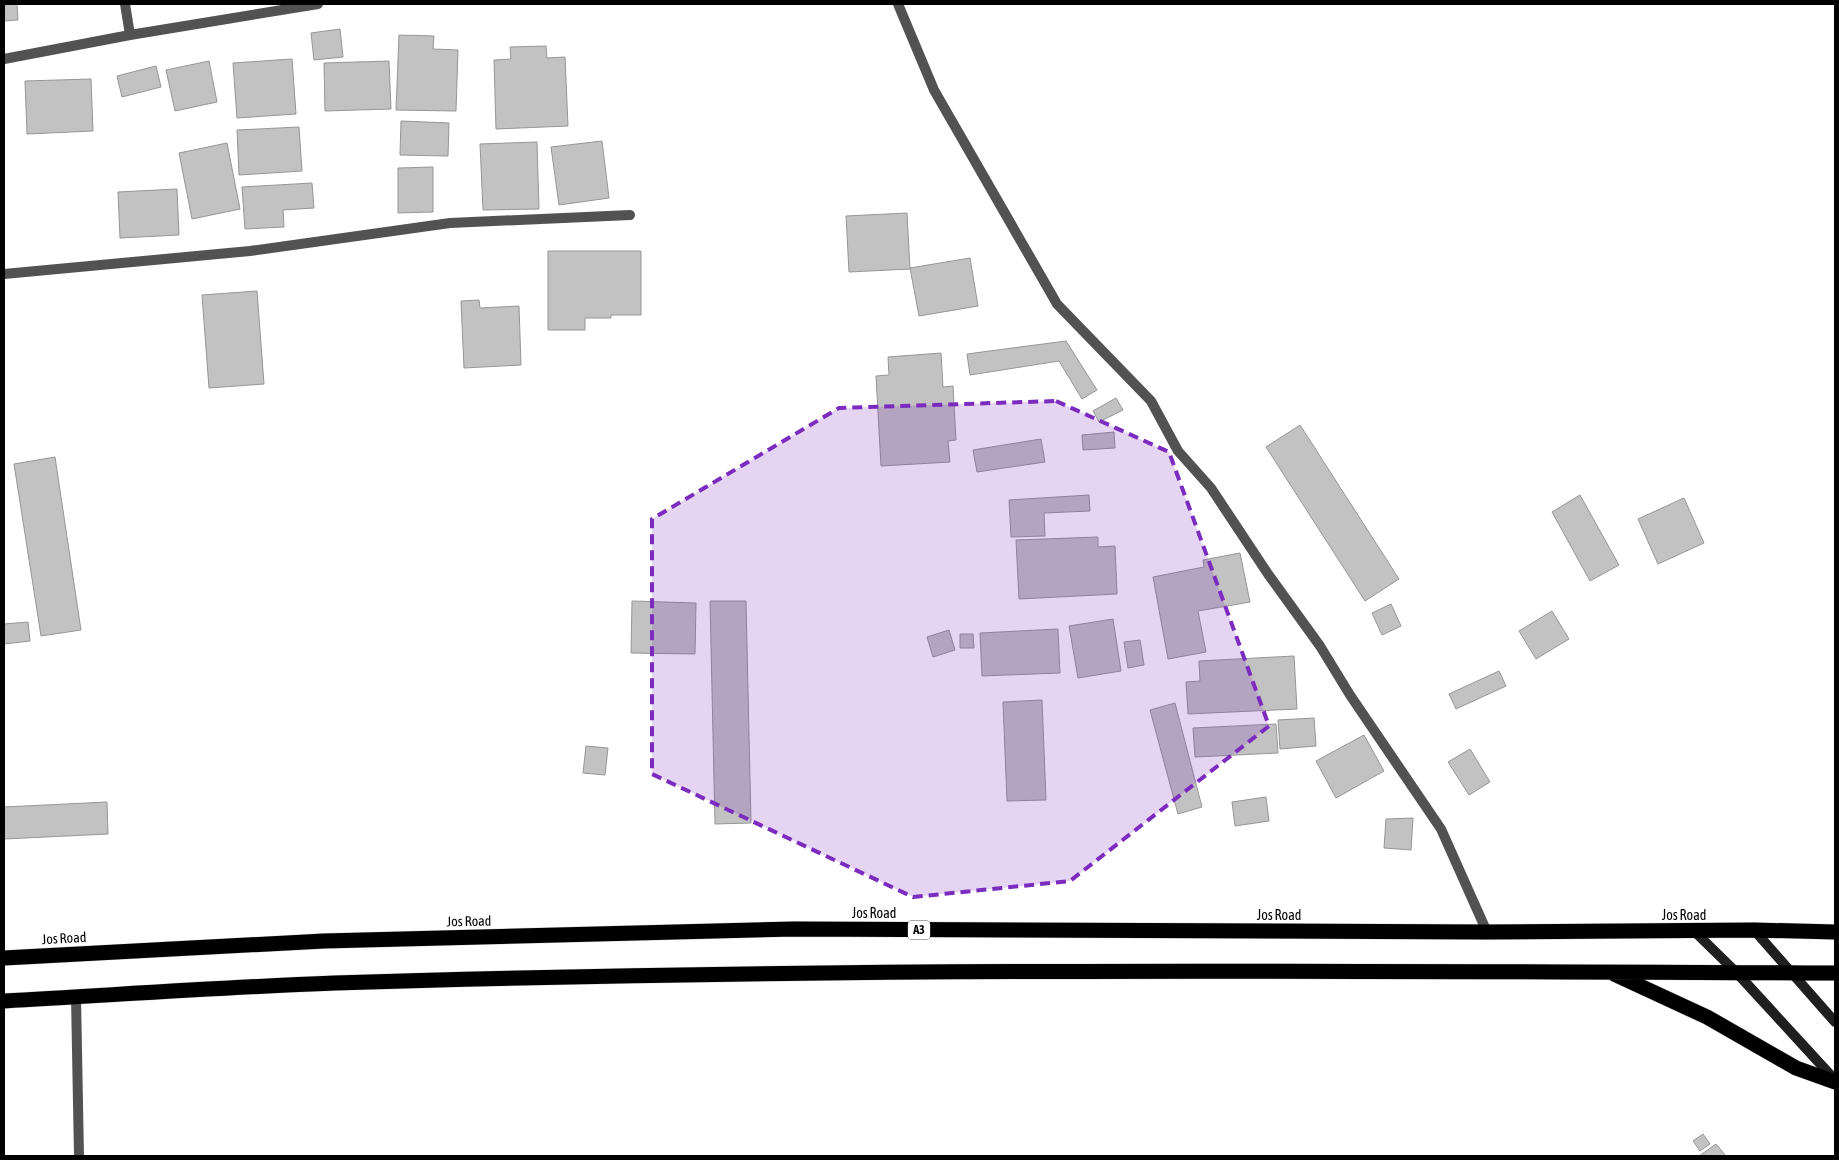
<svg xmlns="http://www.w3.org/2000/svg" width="1839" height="1160" font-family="'Asap Condensed',sans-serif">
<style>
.building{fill:#c2c2c2;stroke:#969696}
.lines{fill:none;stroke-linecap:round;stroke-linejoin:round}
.highway-casing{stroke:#dbdbdb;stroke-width:16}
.street{stroke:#525252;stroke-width:10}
.secondary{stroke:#1f1f1f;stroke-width:10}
.highway{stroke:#000;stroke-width:15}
.marked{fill:#7b2cbf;fill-opacity:0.2;stroke:#7b2cbf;stroke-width:4;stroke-dasharray:10 6;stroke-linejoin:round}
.labels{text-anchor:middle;stroke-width:4;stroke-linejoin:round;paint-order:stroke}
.shield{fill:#fff;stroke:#4c4c4c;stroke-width:1}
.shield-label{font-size:12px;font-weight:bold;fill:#000}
.street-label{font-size:14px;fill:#000;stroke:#fff}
</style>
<rect width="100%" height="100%" fill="#fff"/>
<path class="building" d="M4,4H17L18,20L4,21Z
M340,29L343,57L314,60L311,33Z
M399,35L434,36L433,49L458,50L456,111L396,110Z
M546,46L547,58L565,57L568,126L496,129L494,60L511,59L510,47Z
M292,59L296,114L237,118L233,63Z
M209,61L217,102L175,111L166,70Z
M389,61L391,109L325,111L324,63Z
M156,66L161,87L122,97L117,76Z
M91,79L93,131L27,134L25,81Z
M401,121L449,123L448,156L400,155Z
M299,127L302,171L239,175L237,130Z
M602,141L609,198L559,205L551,147Z
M537,142L539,209L483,210L480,144Z
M227,143L240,209L192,219L179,153Z
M433,167V212L398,213V168Z
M312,183L314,208L283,210L284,227L245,229L242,187Z
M177,189L179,235L120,238L118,192Z
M907,213L910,269L849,272L846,216Z
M548,251H641V315H611V318H585V330H548Z
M970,258L978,306L919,316L910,268Z
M257,291L264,384L209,388L202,295Z
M479,300L480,308L519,306L521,365L464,368L461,301Z
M1066,341L1097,390L1082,399L1059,361L970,375L967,354Z
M941,353L943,387L953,386L956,440L948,441L950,462L881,466L876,376L889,375L888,357Z
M1116,398L1123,410L1099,422L1093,411Z
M1300,425L1399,579L1365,601L1266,447Z
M1114,432L1115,448L1083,450L1082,435Z
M1041,439L1045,462L977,472L973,450Z
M55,457L81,630L41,636L14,464Z
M1089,495L1090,511L1044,513L1045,536L1011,537L1009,500Z
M1580,495L1619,565L1590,581L1552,512Z
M1684,498L1704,543L1658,564L1638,519Z
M1098,537V547L1115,546L1117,594L1019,599L1016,540Z
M1240,553L1250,602L1198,611L1206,652L1168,659L1153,577L1204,567L1203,560Z
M632,601L696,603L695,654L631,653Z
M710,601H746L751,823L715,824Z
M1391,604L1401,626L1382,635L1372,613Z
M1552,611L1569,639L1536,659L1519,631Z
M1113,619L1121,671L1078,678L1069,626Z
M28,622L30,641L4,644V624Z
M1058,629L1060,673L982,676L980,633Z
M949,630L955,650L933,657L927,637Z
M960,634H973L974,648H960Z
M1140,640L1144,665L1128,668L1124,642Z
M1294,656L1297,709L1188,714L1186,682L1200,681L1199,661Z
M1499,671L1506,686L1456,709L1449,694Z
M1042,700L1046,800L1007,801L1003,702Z
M1175,703L1202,807L1178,814L1150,710Z
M1314,718L1316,746L1280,749L1278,720Z
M1276,724L1278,753L1195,757L1193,728Z
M1364,735L1384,771L1336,798L1316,761Z
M586,746L608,748L605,775L583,773Z
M1470,749L1490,782L1469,795L1448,762Z
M1266,797L1269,821L1235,826L1232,802Z
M107,802L108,834L4,839V807Z
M1413,818L1411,850L1384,848L1386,819Z
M1703,1134L1710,1144L1700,1151L1693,1141Z
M1716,1144L1726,1156H1699Z"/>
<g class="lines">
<defs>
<path id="highway" d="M4,958L324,941L794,929L1487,932L1754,930L1835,932
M1614,974L1707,1017L1796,1068L1835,1082
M4,1001C114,995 224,987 335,983C835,967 1335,971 1835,973"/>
</defs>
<use href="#highway" class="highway-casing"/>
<path class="street" d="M125,4L130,35
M898,4L934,90L1057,304L1151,401L1178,451L1211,488L1268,574L1320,646L1350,695L1441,829L1487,932
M4,59L130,35L318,4
M4,274L250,251L450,223L630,215
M76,997L79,1156"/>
<path class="secondary" d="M1754,930L1835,1022
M1695,932L1736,972L1835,1080"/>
<use href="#highway" class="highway"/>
</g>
<path class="marked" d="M1056,401L1169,452L1269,726L1070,881L913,897L652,774V519L839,408Z"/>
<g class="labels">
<rect class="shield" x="908" y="920.5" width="22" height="19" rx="4"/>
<g class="shield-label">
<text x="919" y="934">A3</text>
</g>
<g class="street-label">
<text x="874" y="918">Jos Road</text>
<text x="1279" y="920">Jos Road</text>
<text x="1684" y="920">Jos Road</text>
<text transform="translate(469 921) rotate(-1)" y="5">Jos Road</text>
<text transform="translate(64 938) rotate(-3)" y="5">Jos Road</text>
</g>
</g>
<rect width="1839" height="1160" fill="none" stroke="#000000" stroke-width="10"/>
</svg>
